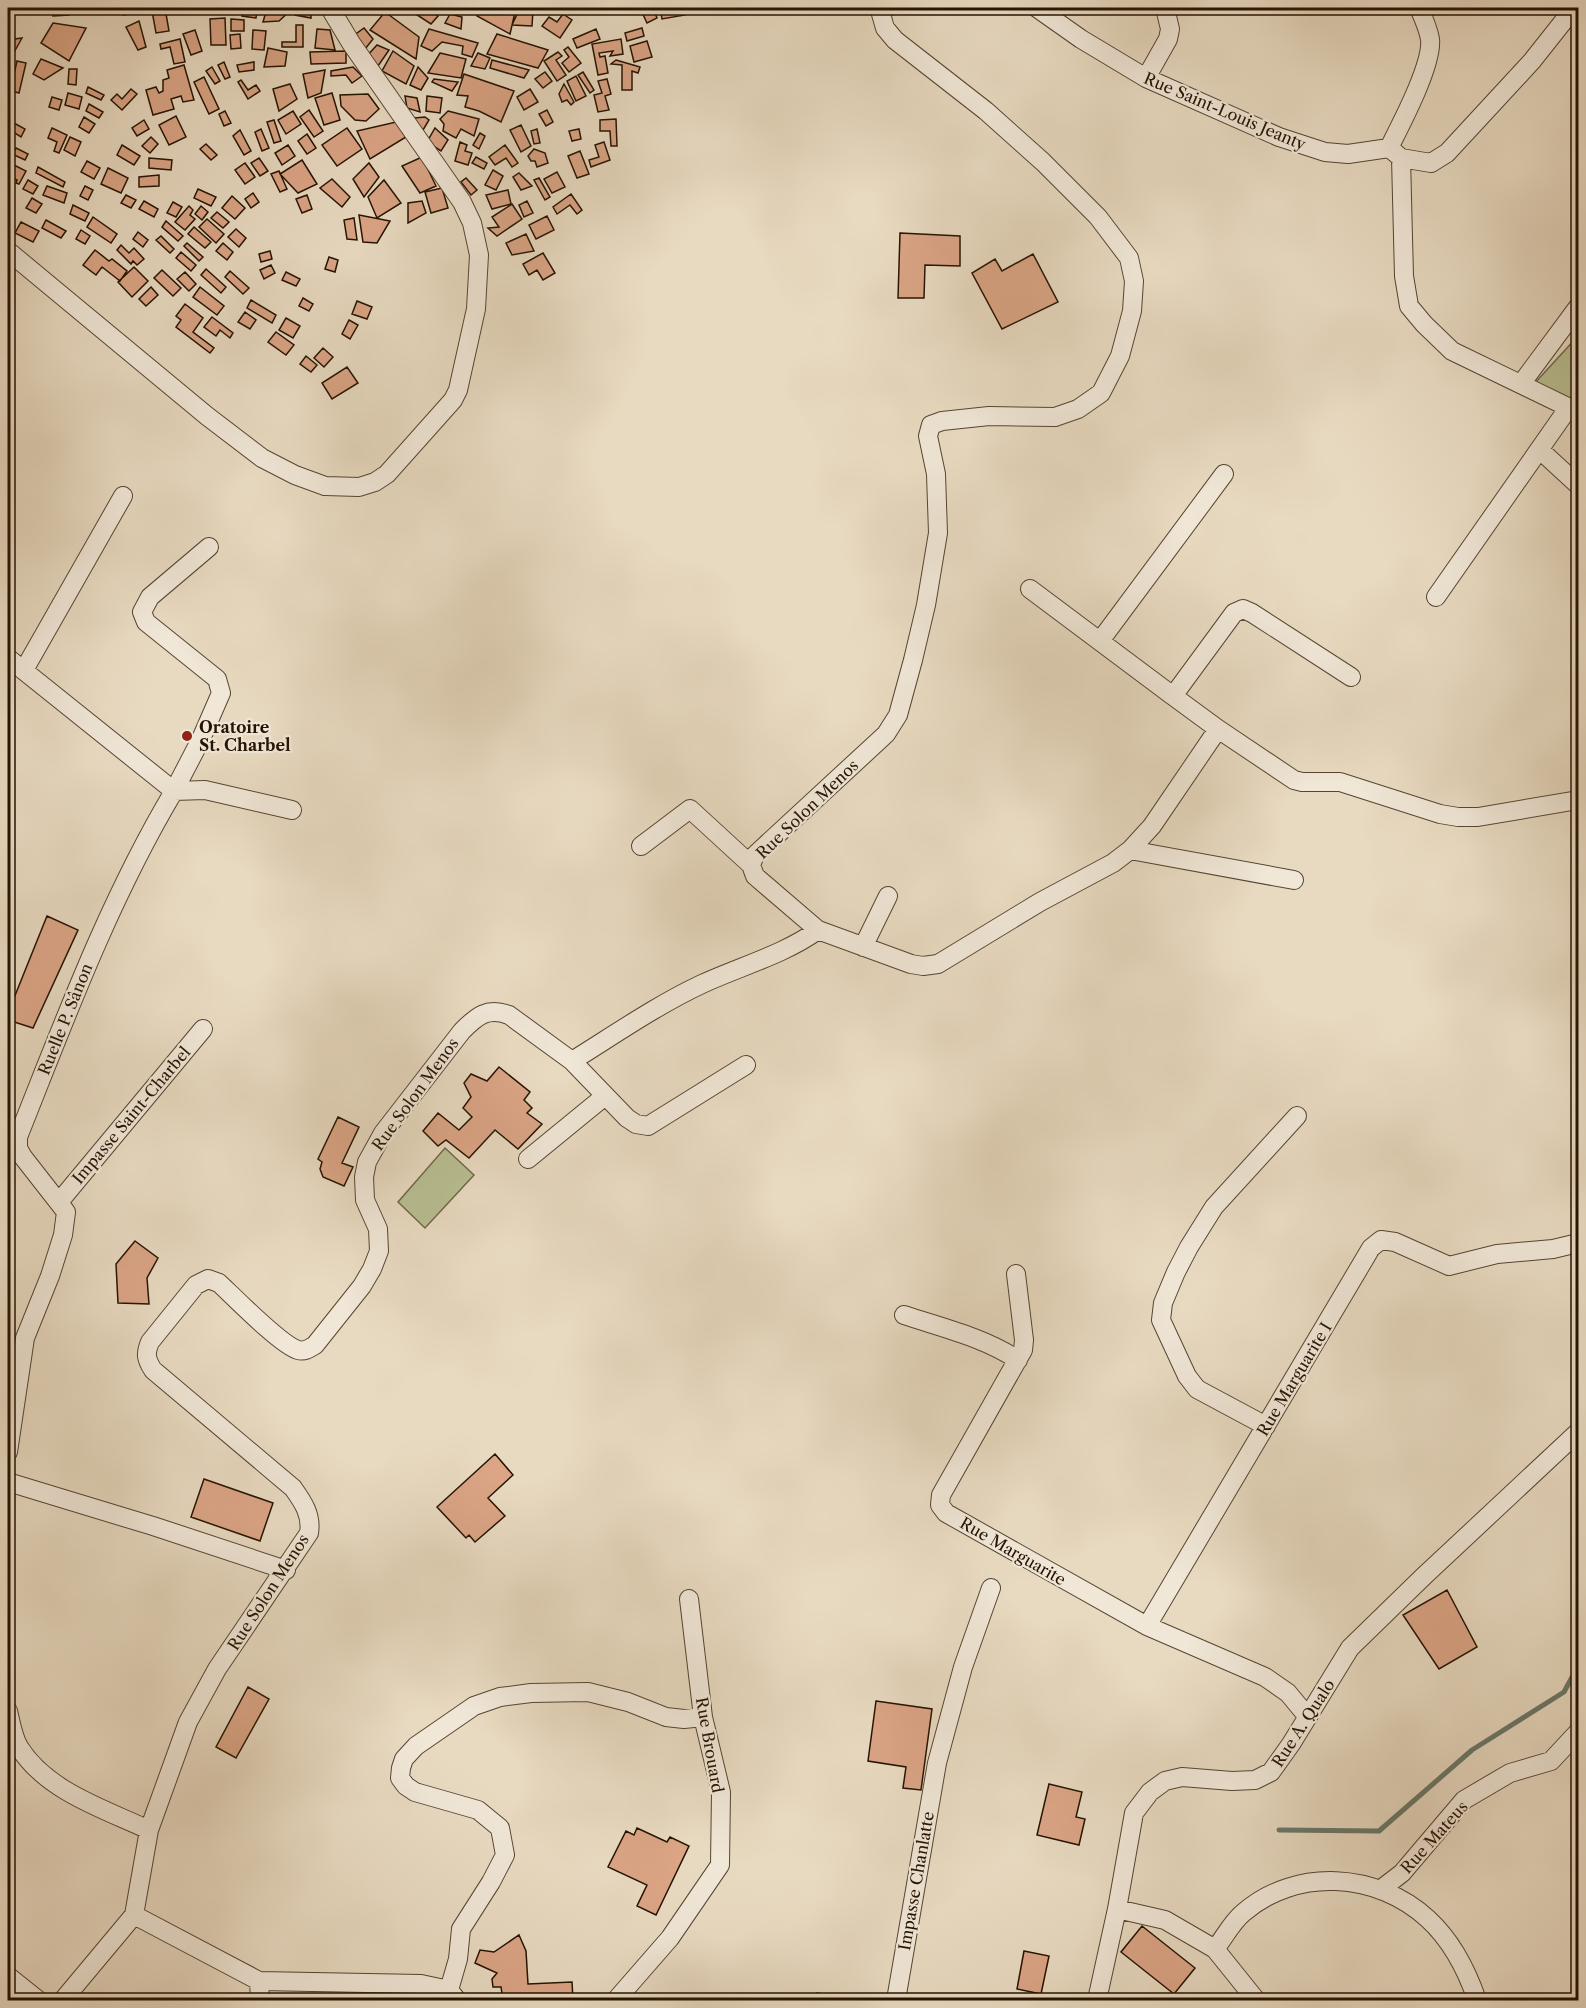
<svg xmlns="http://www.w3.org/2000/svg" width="1586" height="2008" font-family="'Libre Caslon Text',serif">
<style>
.grass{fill:#b8bf92;stroke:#6e694a;stroke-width:1.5}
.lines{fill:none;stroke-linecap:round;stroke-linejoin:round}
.stream{stroke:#6a786a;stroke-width:5}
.building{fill:#dba586;stroke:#251302;stroke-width:1.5}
.minor-casing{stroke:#564532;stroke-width:20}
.minor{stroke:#f0e7d7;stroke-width:18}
.poi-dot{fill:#8f2418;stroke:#f0e7d7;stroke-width:2}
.labels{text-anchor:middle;stroke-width:4.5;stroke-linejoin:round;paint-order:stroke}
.street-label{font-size:16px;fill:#251302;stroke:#f0e7d7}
.poi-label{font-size:16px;font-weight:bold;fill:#251302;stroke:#f0e7d7;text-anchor:start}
</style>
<rect width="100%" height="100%" fill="#e8dac1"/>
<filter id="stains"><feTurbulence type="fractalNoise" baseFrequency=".00333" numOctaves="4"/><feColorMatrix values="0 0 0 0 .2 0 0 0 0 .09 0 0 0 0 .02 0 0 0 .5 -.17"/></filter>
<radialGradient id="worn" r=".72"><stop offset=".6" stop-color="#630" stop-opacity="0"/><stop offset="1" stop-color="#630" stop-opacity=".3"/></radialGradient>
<path class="grass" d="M1578,336V409L1533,385Z
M445,1148L474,1175L425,1228L398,1202Z"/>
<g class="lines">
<path class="stream" d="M1279,1830L1379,1831L1472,1750L1564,1692L1578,1666"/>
</g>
<path class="building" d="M60,8H69V15L53,16V12H60Z
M122,8H147V9L124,15Z
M165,8L169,31L156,33L152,11Z
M243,8H257L256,18L242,16Z
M267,8H291V10L279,21L263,22Z
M300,8H323L311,9V18L295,15L294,9Z
M410,8H427L438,16L431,24L408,9Z
M481,8L500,11L501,8H516L510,34L477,16Z
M520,8L533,10L532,26L512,25Z
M640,8H653L657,18L647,23Z
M660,8H684L685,15L662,19Z
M385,12L419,37L416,59L370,30Z
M450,14L462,17L461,29L445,23Z
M563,14L572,20L560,38L542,26L549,17L557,22Z
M225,18L226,45H211L210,19Z
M231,19L244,20V31H231Z
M139,21L146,47L138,50L126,27Z
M53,23L86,28L69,61L41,43Z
M296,25H303V47H282V42H296Z
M364,28L373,39L361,54L349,39Z
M642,28L644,36L627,41L625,33Z
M317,29L330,30L335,50L315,48Z
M429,29L478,43L472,57L462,54L463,46L442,42L432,51L421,46Z
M596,29L600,39L577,48L573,39Z
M195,30L202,51L191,55L183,34Z
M253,30L266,31L264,50L252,49Z
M240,34L241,48L231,49L230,35Z
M497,34L548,50L538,68L487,54Z
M22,38L12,56L8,55V40Z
M180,39L185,62L174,64L170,47L161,49L160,44Z
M621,39L623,54L610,56L613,51L599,53L600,57L605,56L608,73L598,75L592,44Z
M647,41L652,57L634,62L630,46Z
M377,45L389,50L378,66L365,58Z
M568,47L581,63L569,72L562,63L569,57L564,50Z
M268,48L287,52L285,66L264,67Z
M346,51V63L311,64L310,52Z
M393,51L414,66L406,84L382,71Z
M558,52L562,56L556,60L566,75L557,81L544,61Z
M440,53L466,59L461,78L428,73Z
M478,53L490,58L485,69L471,66Z
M41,59L63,68L44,80L33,74Z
M492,60L529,70L524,78L490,68Z
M616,60L640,67L638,73L632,71V90H622V65L611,64Z
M17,61L26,63L19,93L8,90V82L12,83Z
M224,62L230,77L225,79L218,65Z
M254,62V70L239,72L237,65Z
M184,65L194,100L183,102L181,96L171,99L174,109L153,115L146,90L156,87L159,93L163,91V80L169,78L167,70Z
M212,67L220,81L215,84L206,71Z
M353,67L362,76L352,83L346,75L331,76V71Z
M418,67L428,78L421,90L410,85Z
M69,69H77L76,85L68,84Z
M325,70L321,93L308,98L303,74Z
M545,72L552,81L543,88L535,79Z
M583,72L594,90L590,93L578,75Z
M464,74L514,91L501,122L479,111L465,107L468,96L457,95Z
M576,76L586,96L576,101L567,81Z
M204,77L219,109L209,114L194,82Z
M434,79L458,82L452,91L432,82Z
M607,79L611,94L605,96L609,110L598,112L594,95L602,93L598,81Z
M241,80L248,90L256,85L260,91L248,99L238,82Z
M290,84L297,99L279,111L273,89Z
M564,84L574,102L571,105L567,100L562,102L559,94Z
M88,87L104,95L101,100L86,93Z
M131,89L137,94L122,110L111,100L117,94L122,99Z
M530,89L538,102L524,110L517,97Z
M68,93L82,97L79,109L65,105Z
M332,93L340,120L324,125L315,98Z
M368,94L379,109L366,121L355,120L341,106L340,95Z
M405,96L417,98L420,112L407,108Z
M427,96L442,98L440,113L426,111Z
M52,97L62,100L59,110L49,107Z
M89,104L103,112L99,118L86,111Z
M309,110L323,131L314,137L300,117Z
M547,110L553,122L546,126L539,114Z
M225,111L231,123L224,126L219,114Z
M293,111L301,124L286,134L278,120Z
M448,111L479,119L474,136L461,129L456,138L443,131L444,124L440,119Z
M176,116L186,137L169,145L159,125Z
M84,117L95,124L89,133L79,127Z
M425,117L429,120L420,135L403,119Z
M616,119L617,146H611L610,131H600V120Z
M144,120L149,129L137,136L132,128Z
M274,120L281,141L274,143L267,122Z
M396,122L406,137L370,159L357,131Z
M14,123L25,129L21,137L10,130Z
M521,125L531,146L521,152L510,130Z
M52,128L67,135L59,153L54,151L57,142L48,138Z
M347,128L362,149L337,166L322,145Z
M435,128L448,140L441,151L427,142Z
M261,129L269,148L262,151L255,132Z
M537,129L540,143L534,144L531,131Z
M579,129L581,139L572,141L569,131Z
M240,130L251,151L244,155L233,136Z
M480,133L485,136L479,149L473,145Z
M307,134L316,148L307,154L298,141Z
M70,137L81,142L75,156L64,150Z
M151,137L158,144L150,153L142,146Z
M460,142L467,145L465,151L472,153L468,165L455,161Z
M604,142L610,160L591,167L589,160L599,157L595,145Z
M206,144L217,155L211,160L200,149Z
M122,145L140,156L134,165L117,155Z
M288,145L295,156L282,165L275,153Z
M505,145L518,163L512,167L506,158L495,165L489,157Z
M16,148L28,154L25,160L12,154Z
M534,149L545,153L548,163L537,167L535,161H531L528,156Z
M580,151L589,174L577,178L568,156Z
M422,157L436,186L420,193L402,166Z
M476,157L487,163L484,169L472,163Z
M149,158L172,160L171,170L149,168Z
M259,158L268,171L260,176L251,163Z
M302,160L317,184L298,193L280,174Z
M87,161L100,168L94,179L81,172Z
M8,162L26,171L19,184L16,183L17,180L12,178L11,181L8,179Z
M245,163L255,177L245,184L235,170Z
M369,163L379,177L364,197L353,179Z
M38,167L65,182L63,187L36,173Z
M108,168L128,178L121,193L101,184Z
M493,170L503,176L496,190L485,185Z
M279,171L287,189L280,192L271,174Z
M557,172L565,187L552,193L544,179Z
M519,173L532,186L521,190L513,177Z
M159,175V186L139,187V177Z
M466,178L477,190L471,195L461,182Z
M539,178L550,197L545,200L534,180Z
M332,179L350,197L342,207L320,188Z
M28,180L38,186L33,194L23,189Z
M384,180L401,203L377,218L368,197Z
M47,186L67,193L64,203L43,195Z
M85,186L93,190L88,200L80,196Z
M442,188L448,208L431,213L425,192Z
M198,189L216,197L211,206L194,198Z
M508,190L511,204L492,209L486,195Z
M253,193L259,202L251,208L245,199Z
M571,194L582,210L577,214L570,205L557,214L553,207Z
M126,195L136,200L131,208L121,203Z
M307,195L312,209L302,213L296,199Z
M232,196L245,208L235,219L222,208Z
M32,198L42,204L36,213L26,208Z
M144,201L158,209L154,217L139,209Z
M422,201L426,213L408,223V203Z
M527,201L533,213L524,217L519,205Z
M173,202L182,207L176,217L167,213Z
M512,204L522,219L497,236L488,228L499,227L492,217Z
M73,205L89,213L85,221L70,214Z
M189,206L193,210L190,215L195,219L185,230L175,222Z
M201,206L208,212L202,220L195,214Z
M217,212L229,222L223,228L211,218Z
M359,215L390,221L377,243L363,242Z
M547,216L554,230L536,239L529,225Z
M93,217L117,234L111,243L87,227Z
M354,218L357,240L347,239L344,220Z
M207,219L224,234L216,243L199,227Z
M46,220L66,231L61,238L42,228Z
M166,221L183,236L178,241L162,227Z
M21,222L39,231L33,242L15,233Z
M194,227L211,242L205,248L188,234Z
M236,229L246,238L239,247L228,237Z
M81,230L90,236L85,244L76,239Z
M138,232L148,240L143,247L133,239Z
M900,233L960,236V266L925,265L924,298H898Z
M526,234L534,251L512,255L506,243Z
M161,236L174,249L170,253L156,240Z
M187,243L203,257L199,261L184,246Z
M223,243L233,252L227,260L216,251Z
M121,245L129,253L134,248L144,259L137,265L133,261L131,264L117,250Z
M95,250L109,261L112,259L127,271L120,281L102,267L96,275L83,265Z
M270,251L272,259L261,262L259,254Z
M181,252L196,265L191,271L176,258Z
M543,253L555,273L543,280L537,270L529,275L523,264Z
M1033,254L1058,302L1002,329L972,273L995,259L1002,271Z
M329,257L338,260L335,272L325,269Z
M271,265L275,273L264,279L260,270Z
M134,267L148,281L132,297L118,282Z
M206,269L226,287L221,293L201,275Z
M162,270L181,288L173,296L154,278Z
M230,271L249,288L243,294L225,277Z
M185,272L196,284L189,291L177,279Z
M286,272L300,279L296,286L282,280Z
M151,287L158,295L146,306L139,299Z
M200,287L224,306L217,315L193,297Z
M303,298L313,304L309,311L299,306Z
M251,300L276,315L272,323L247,308Z
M357,301L372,307L367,319L352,314Z
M185,304L203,318L193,332L214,348L210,353L176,327L181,320L176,316Z
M245,312L256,320L250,329L238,322Z
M212,317L233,333L230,338L220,330L216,336L204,327Z
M286,318L300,326L293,338L279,330Z
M349,320L358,325L350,339L342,334Z
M276,332L294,345L286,355L268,342Z
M323,348L333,357L324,367L314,358Z
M306,356L317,365L311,372L300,364Z
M347,367L358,383L332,399L322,383Z
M47,916L78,930L33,1028L8,1020V1013Z
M499,1067L530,1092L524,1100L532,1108L527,1113L542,1124L518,1149L495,1130L469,1158L446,1140L438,1146L423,1131L438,1113L459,1130L472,1117L463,1108L471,1097L464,1083L471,1074L487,1081Z
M338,1117L359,1127L342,1163L353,1167L344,1186L323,1177L320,1169L322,1162L318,1159Z
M135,1241L158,1258L147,1278L149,1304L118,1303L116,1264Z
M495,1454L513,1475L488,1498L505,1516L475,1542L469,1535L466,1538L437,1507Z
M204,1479L273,1503L260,1541L191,1517Z
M1447,1590L1477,1647L1439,1669L1403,1615Z
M248,1687L269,1699L236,1758L216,1747Z
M876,1701L932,1709L921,1790L903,1788L906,1767L868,1761Z
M1049,1784L1082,1792L1076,1817L1085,1819L1079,1845L1037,1835Z
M637,1828L667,1842L670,1837L689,1846L656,1915L637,1906L647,1885L608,1867L626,1831L634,1835Z
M1142,1926L1195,1968L1174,1994L1121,1952Z
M519,1935L526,1951L528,1984L572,1982L573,2000H503L501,1987H493L492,1979L497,1973L475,1963L480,1950L494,1952Z
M1024,1951L1049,1956L1041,1994L1017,1989Z
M817,1993L837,1996L836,2000H816Z"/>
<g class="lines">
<defs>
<path id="minor" d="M1037,8L1081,39L1146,78L1279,137L1325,152L1348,154L1389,148C1401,124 1433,64 1430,39C1428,28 1423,17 1419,8
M1146,78L1168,39L1170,29L1165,8
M1393,151L1401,158L1431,163L1447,153L1532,61L1574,8
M1401,158L1404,276L1409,306L1424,324L1452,351L1578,412
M8,251L207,416L262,458L295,475L325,486L359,487L375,482L387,474L453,400L458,390L476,309L479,255L472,223L462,202L351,43L330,8
M1521,384L1578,307
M1540,450L1578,485
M209,547L150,597L142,612L146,622L217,679L221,693L201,739L174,791L205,790L292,810
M1030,589L1173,696
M1436,597L1569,407
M1100,641L1224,474
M8,658L174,791C109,900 65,1019 18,1137V1148L23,1157L66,1212L63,1235L50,1276L25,1338L8,1452
M24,670L123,496
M1218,729L1294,780L1302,782H1340L1440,814L1458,817H1478L1578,800
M641,846L690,809L751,865L755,876L818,930L911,964L923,966L938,964L1040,902L1113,863L1130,850L1152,826L1218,729L1173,696L1234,613L1243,609L1252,613L1351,677
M1130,850L1294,880
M751,865L755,855L886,734L898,715L913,660L926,605L938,533L936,474L928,436L931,425L942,421L989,416L1055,417L1078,409L1101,393L1120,356L1132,311L1134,281L1129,258L1098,217L1043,162L986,111L895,40L885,28L881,14L886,8
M863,947L888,896
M572,1061L627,1118L636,1124L648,1126L746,1065
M528,1159L605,1096
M59,1202L203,1029
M1016,1274L1024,1340L1023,1350L941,1495L940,1505L946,1513L1147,1626L1265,1677L1288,1693L1307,1716
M904,1315C943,1328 983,1337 1018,1360
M1266,1426L1197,1389L1187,1376L1161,1320L1163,1303L1176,1272L1189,1247L1214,1207L1297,1116
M8,1482L153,1526L286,1570
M1147,1626L1371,1248L1381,1240L1395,1242L1449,1266L1497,1254L1553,1249L1578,1243
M8,1711C11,1723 13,1737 19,1747C46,1791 104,1809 149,1830
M1380,1890L1402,1873L1464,1800L1510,1773L1551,1761L1578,1732
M1117,1909L1165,1920L1215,1949L1256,2000
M134,1915L259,1981L421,1984L449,1990L457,2000
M1215,1949C1224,1938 1232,1922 1243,1913C1296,1867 1377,1872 1428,1919C1452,1941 1467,1971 1477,2000
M8,1976L38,2000
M259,1981L260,2000
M449,1990L458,1959L461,1929L491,1882L505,1855L500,1828L478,1810L415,1792L406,1786L400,1778L401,1768L404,1759L416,1746L474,1706L500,1697L531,1693L588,1692L628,1702L666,1717L684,1719L703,1717
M63,2000L134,1915L149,1830L188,1722L217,1669L309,1533C312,1515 303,1502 293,1488L153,1370C146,1359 145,1354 150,1342L196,1285L208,1279L219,1283C235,1298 281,1345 298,1350C305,1352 310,1348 315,1345L362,1286L372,1269L379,1251L378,1229L365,1200L364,1177L367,1162L383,1133L462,1031C477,1016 487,1007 509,1015L572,1061C614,1035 657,1005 702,984C741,966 783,955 818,930
M616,2000L670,1938L720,1865L721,1792L703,1717L689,1599
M896,2000L937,1763L963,1667L991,1588
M1097,2000L1117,1909L1134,1813L1150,1792L1165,1781L1182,1777L1232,1781L1255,1780L1271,1772L1291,1744L1350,1648L1424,1576L1578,1432"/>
</defs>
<use href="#minor" class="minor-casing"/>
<use href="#minor" class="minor"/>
</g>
<circle class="poi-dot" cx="187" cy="736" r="6"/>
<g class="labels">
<g class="street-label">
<text transform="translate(1225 111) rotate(23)" y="6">Rue Saint-Louis Jeanty</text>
<text transform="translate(807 809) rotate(-44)" y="6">Rue Solon Menos</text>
<text transform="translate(65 1019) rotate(-68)" y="6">Ruelle P. Sânon</text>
<text transform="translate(415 1094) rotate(-54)" y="6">Rue Solon Menos</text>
<text transform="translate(131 1115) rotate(-50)" y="6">Impasse Saint-Charbel</text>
<text transform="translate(1294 1379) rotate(-59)" y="6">Rue Marguarite I</text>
<text transform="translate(1013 1551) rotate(30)" y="6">Rue Marguarite</text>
<text transform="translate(268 1592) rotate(-57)" y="6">Rue Solon Menos</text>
<text transform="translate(1303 1723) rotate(-57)" y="6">Rue A. Qualo</text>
<text transform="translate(710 1745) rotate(80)" y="6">Rue Brouard</text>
<text transform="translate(1434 1837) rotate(-48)" y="6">Rue Mateus</text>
<text transform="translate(916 1881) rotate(-80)" y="6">Impasse Chanlatte</text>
</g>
<g class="poi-label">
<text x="199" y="733">Oratoire<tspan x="199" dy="18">St. Charbel</tspan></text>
</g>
</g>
<rect width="1586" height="2008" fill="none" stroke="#e8dac1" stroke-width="30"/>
<rect x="9" y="9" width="1568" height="1990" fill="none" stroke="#251302" stroke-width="3"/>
<rect x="15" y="15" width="1556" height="1978" fill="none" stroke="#251302" stroke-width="1.5"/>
<rect width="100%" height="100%" filter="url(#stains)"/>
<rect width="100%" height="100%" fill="url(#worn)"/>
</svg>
